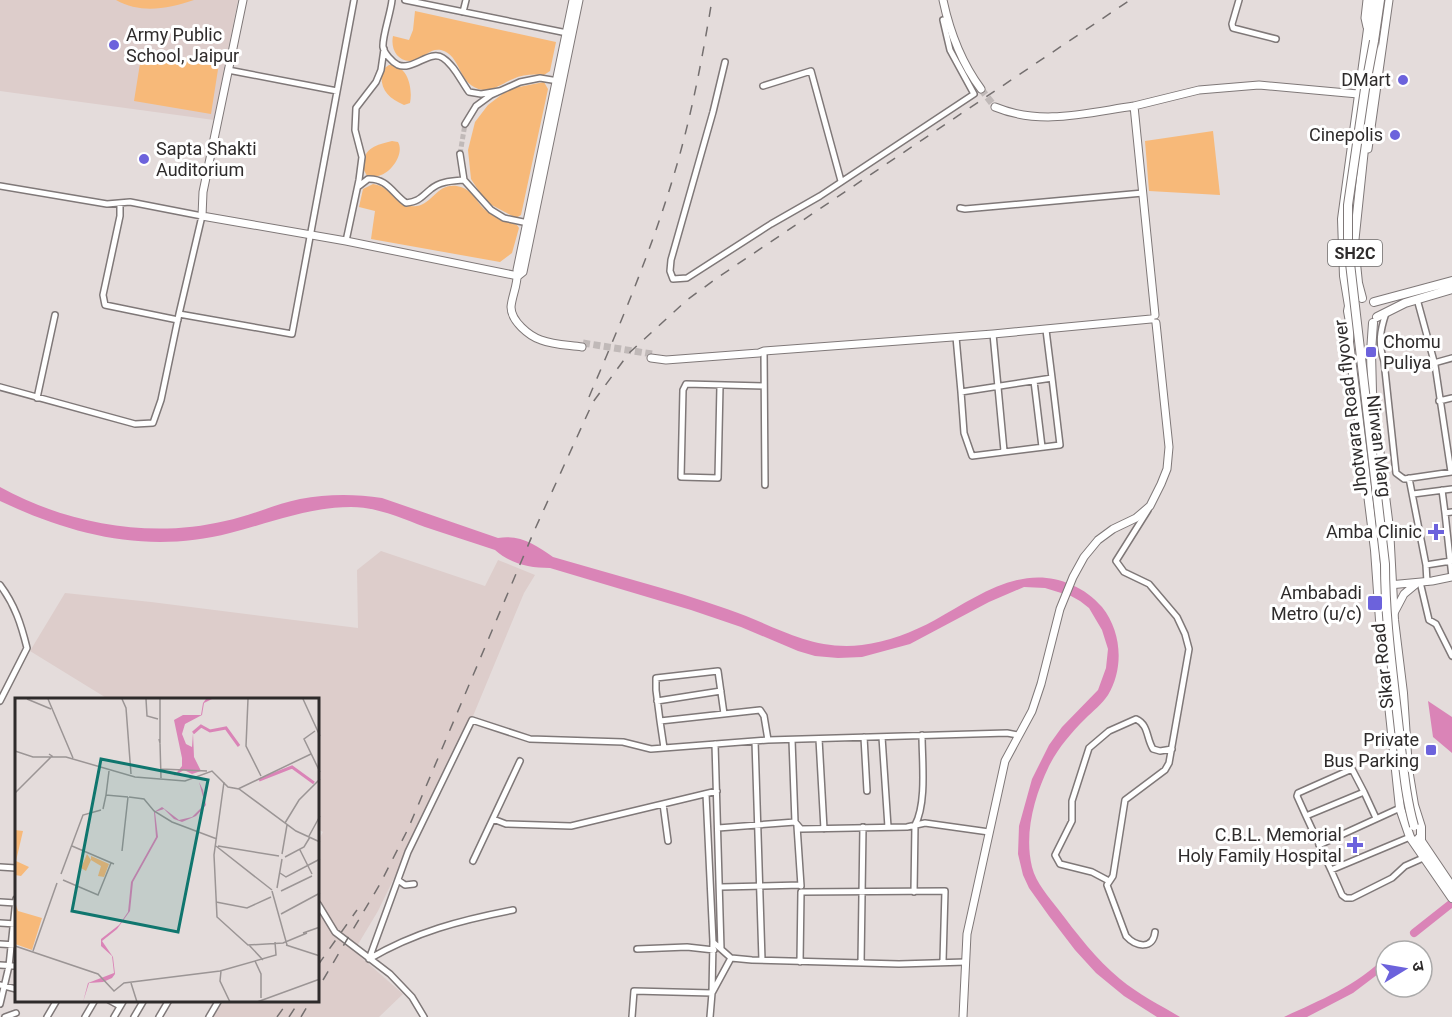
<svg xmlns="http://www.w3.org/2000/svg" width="1452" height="1017" font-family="Roboto,'Noto Sans Devanagari',sans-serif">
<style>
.built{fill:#ddcdcb}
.green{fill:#f7b979}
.water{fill:#da84b7}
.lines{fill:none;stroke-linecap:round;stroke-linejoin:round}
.river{stroke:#da84b7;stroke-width:8}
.minor-tunnel{stroke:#c0b9b8;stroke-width:5;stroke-dasharray:5 2.5;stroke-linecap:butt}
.tertiary-tunnel{stroke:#c0b9b8;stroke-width:7;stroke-dasharray:7 3.5;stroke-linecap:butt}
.minor-casing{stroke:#7f7878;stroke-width:8}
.tertiary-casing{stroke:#7f7878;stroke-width:9}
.primary-casing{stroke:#7f7878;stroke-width:10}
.minor{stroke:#fff;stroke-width:5}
.tertiary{stroke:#fff;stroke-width:7}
.primary{stroke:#fff;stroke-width:8}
.rail{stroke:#746f6f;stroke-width:1.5;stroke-dasharray:10 10;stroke-linecap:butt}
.primary-bridge-casing{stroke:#7f7878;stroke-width:10;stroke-linecap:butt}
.primary-bridge{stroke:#fff;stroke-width:8}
.poi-dot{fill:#6c62dc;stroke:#fff;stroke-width:2}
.labels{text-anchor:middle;stroke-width:6;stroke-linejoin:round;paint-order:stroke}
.shield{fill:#fff;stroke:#6d6b6b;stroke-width:1.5}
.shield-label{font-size:16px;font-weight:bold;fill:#2e2b2b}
.poi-label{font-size:18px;fill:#2e2b2b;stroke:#fff;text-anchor:end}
.street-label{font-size:18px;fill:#2e2b2b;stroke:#fff}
.inset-river{fill:none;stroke:#da84b7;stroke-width:3}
.inset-road{fill:none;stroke:#9b9595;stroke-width:1.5}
.view{fill:#0f766e;fill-opacity:0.15;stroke:#0f766e;stroke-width:3}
.inset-edge{fill:none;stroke:#2e2b2b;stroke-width:3}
</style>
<rect width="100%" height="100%" fill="#e4dcdb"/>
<path class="built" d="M0,0H238L214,120L0,91Z
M381,551L485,586L498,560L535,575L524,593L473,716L378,911L354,951L403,994L379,1017H213L223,1001L318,1000V841L323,832L318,829V699H108L30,651L65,593L151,602L358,628L357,570Z"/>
<path class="green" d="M116,0H194C167,9 141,14 116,0Z
M415,11L556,42L550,71L544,75C534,74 523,74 513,79C503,83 494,91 483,90C457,86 462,55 441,50C430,48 424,58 416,60C399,65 390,50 393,36L409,40L413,30Z
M142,51L219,63L211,114L134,101Z
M389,65C408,64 413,89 410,103L404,105C388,98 379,89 382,70Z
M544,82L548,89L521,215L516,218L486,202L471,179L468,150L475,122L488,105L509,89Z
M1213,131L1220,195L1149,191L1145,141Z
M392,141L398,142C405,154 390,175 377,176C374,177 370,176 367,176L362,166C365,147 376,145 392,141Z
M373,184C394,187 396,209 417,206C434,203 438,180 461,187C473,191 476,201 484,209C494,217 506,221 517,225L519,228L512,253L500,262L371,239L375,211L359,207L363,189Z"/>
<path class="water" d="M0,487C67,524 150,539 225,521C251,516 275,504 300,499C327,494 355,494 382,498L498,538C520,534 536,545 553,557C611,574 670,589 727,609C775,625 809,651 862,645C887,642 913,632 935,620C977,597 1022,562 1072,585C1084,590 1093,597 1102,607C1122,632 1124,668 1108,695C1102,704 1093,711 1085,719C1071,733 1058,748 1049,766C1034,797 1024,834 1032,867C1036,883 1049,897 1058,909C1077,934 1096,959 1120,979C1138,994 1160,1005 1180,1017H1157L1124,996L1096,973L1075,950L1049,916L1029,888L1023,875L1018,854L1019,826L1032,779L1049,745L1062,727L1098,690L1106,668L1108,649L1102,630L1089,608L1080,601L1071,596L1045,588L1024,587L989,602L910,644L862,657L838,658L815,656L798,651L741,627L691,610L550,568C529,568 511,564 495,550C472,542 448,535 425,527C401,518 377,507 351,507C309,507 270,523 230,533C149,554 74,536 0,501Z
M1428,701L1452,717V753L1433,737Z
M1386,956V968L1353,993L1307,1017H1284C1320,1000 1357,986 1386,956Z"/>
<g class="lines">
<path class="river" d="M1414,933L1452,903"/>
<path class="minor-tunnel" d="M460,154L465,124"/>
<path class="tertiary-tunnel" d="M981,89L995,107
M583,343L652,354"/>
<defs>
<path id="minor" d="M392,0C391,12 382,37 383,47C384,53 392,62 398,65C413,71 430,49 443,58C454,65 461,81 469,92L481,94L499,91
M405,0L567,33
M1239,0L1232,24L1233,28L1276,39
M463,12L466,0
M725,62L713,112L671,260L670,271L673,279L687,278L771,224L820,196L974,94L950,50L943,20
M228,70L337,91
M763,86L811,71L841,181
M465,124L476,106L491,95L520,82L540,78L558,81
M460,154L464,180L491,210L504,218L528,223
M0,186L107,204L130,202L202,216L179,314L292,334L354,0
M359,186L368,179C387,178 393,194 406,203C420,201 421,197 431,189C440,181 453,181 464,180
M120,203V216L103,295L105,305L178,320
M960,208L965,209L1143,193
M346,241L359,180L362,157L355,130L356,108L376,82L381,70L384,49
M1417,299L1435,365L1451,472
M1386,313C1380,331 1378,343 1384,361L1396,473L1404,479L1452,472
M993,334L1004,451
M956,337L961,392L1052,378L1046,330
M764,351L765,485
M1434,363L1452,358
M1034,381L1042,447
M720,386L718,478L681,477L683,390L686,384L764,386
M0,387L135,424L153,423L161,400L179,314
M961,392L964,433L972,456L1060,445L1052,378
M37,398L55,315
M1439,401L1452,398
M1409,478L1426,565L1427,582
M1442,490L1445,513L1452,512
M1413,494L1452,489
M1148,510L1116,561L1124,572L1149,584L1177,617L1185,634L1189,649L1169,763L1165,770L1125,800L1113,876L1107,885L1126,936C1136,947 1153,950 1155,932
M1445,513L1452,577
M1426,565L1451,561
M1420,582L1429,620L1436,624L1452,656
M0,585C15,605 21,624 27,648L0,701
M657,701L721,691
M660,721L656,690V678L718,671L724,714
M864,737L867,791
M882,737L888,827
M819,739L824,829
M792,740L795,822L801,829L907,827L925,823L989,832
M755,741L762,960
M715,744L721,949
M664,748L660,721L760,710L764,716L768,740
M1364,792L1376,818
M663,804L668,841
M1306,816L1297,796L1298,793L1352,769L1364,792L1306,816L1331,870L1410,837
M493,819L506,824L571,826L717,791
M797,826L801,886
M718,828L795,822
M1319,845L1400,808
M473,861L520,761
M0,867L16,868
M1331,870L1342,895L1346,898H1352L1392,878L1405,866L1423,858
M398,880L405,885L414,884
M1109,881L1092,872L1060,864L1055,855L1072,821V801L1089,748L1109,731L1136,719C1149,725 1146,738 1153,749L1160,751L1172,749
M721,887L801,885
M914,892L915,825C927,803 922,760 922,735
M0,902L16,903
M318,904L335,932L390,974L412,997L424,1017
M0,923L16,924
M713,942L731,958L752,960L899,964L966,962
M0,944L16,945
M637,949L687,947L714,950
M369,959L408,852L472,720L530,739L623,742L651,749L768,740L1007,733L1018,735
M369,959C415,932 461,920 513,910
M800,962L801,892L945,891L943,961
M861,963L863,827
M0,965L16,966
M0,985L16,989
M109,1000L120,1006
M0,1004L9,966L16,899
M5,1017L16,1013
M47,1017L57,1000
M85,1017L95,1000
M114,1017L124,1000
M134,1017L144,1000
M159,1017L169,1000
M209,1017L219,1000
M632,1017L634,991L712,993L713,942L706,794
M710,1017L712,993L731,958"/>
<path id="tertiary" d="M243,0L203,192L202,216L346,241L518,276
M573,0L517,270C519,282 512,295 511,307C511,321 529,336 541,340C554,345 569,345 582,347
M943,0C950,33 961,62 981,89
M1367,27L1365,18L1367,0
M1134,106L1199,90L1259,85L1358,94
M995,107C1041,126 1086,113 1134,106L1155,315
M1368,149L1389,0
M518,276L523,272L579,0
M651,358L666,360L759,353L764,351L993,334L1151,319
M1389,585L1432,581L1452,577
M1394,613L1404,594L1416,584
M963,1017L967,934L1005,761L1032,711L1041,684L1060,609L1073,577L1084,557L1098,540L1113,529L1136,518L1150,506L1161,484L1167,469L1169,447L1156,323"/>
<path id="primary" d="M1372,0L1342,219L1344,276L1349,306L1348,311L1350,322L1349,342L1375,550L1380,620L1400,808L1410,837L1452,898
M1362,298L1358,283L1354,244L1369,101L1376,57L1374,41L1380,0
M1374,302L1452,281
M1377,317L1405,303L1452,289
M1373,323L1371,352L1372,392L1389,528L1394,620L1403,693L1408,769L1414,805L1421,827V841
M1419,838L1452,887"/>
</defs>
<use href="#minor" class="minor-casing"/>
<use href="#tertiary" class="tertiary-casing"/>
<use href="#primary" class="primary-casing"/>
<use href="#minor" class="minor"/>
<use href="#tertiary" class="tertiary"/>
<use href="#primary" class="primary"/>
<path class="rail" d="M589,397C622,320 655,242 678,161C693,108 703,54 712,0
M318,965L357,910
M323,980L380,884L408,829L535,529L593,402L629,353L687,300L717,278L1130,0
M277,1017L289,1000
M289,1017L300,1000
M301,1017L311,1000"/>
<defs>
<path id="primary-bridge" d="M1374,41L1365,89L1348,205V246L1385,564C1385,620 1393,674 1399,730C1403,762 1405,795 1414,826"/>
</defs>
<use href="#primary-bridge" class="primary-bridge-casing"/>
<use href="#primary-bridge" class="primary-bridge"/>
</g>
<g class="poi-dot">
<circle cx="114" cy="45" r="6"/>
<circle cx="1403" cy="80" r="6"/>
<circle cx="1395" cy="135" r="6"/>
<circle cx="144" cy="159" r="6"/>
<rect x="1365" y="346" width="12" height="12" rx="3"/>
<path d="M1433 523h6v6h6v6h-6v6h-6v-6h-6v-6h6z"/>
<rect x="1367" y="595" width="16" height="16" rx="3"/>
<rect x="1425" y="744" width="12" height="12" rx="3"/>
<path d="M1352 836h6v6h6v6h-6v6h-6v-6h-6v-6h6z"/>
</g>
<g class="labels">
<rect class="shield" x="1328" y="240" width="54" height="26" rx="4.5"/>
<g class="shield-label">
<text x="1355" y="259">SH2C</text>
</g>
<g class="poi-label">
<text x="126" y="41" text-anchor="start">Army Public<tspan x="126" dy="21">School, Jaipur</tspan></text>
<text x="1391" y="86">DMart</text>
<text x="1383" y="141">Cinepolis</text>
<text x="156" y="155" text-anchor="start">Sapta Shakti<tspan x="156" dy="21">Auditorium</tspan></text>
<text x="1383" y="348" text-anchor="start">Chomu<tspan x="1383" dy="21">Puliya</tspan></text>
<text x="1422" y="538">Amba Clinic</text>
<text x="1362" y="599">Ambabadi<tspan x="1362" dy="21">Metro (u/c)</tspan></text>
<text x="1419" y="746">Private<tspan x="1419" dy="21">Bus Parking</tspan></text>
<text x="1342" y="841">C.B.L. Memorial<tspan x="1342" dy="21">Holy Family Hospital</tspan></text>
</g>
<g class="street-label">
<text transform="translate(1351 408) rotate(-97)" y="6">Jhotwara Road flyover</text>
<text transform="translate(1379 446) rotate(83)" y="6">Nirwan Marg</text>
<text transform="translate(1383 666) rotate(-96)" y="6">Sikar Road</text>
</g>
</g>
<g transform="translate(15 698)">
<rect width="304" height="304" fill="#e4dcdb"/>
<path d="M0,132L8,133L1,163L14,169L6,178L0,177ZM72,156L76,162V158L94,166L89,179L83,178L86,168L76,162L71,173L66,170ZM0,204L3,213L27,220L17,252L0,246Z" fill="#f7b979"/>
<path d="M191,1H197L189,5L187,17L170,26L167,36L171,46L177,49L178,35L179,59L186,73L177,76L169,72L159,78L167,68V60L159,22L168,17H186L188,5ZM184,84L188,92L191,107L181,118L167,124L159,121L149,111L140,114L143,139L118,184L115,213L102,231L87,243L98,259L100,276L97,280L88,284L74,285L68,304L73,285L99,275L97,258L86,248V241L104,227L113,214L116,184L141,139L139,114L147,109L164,122L177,119L190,106Z" fill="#da84b7"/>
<path class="inset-river" d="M178,35L186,28L195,33L211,30L224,48M244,82L277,69L299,85"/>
<path class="inset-road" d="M12,1L36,11M33,1L58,60M107,1L111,10L116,76M131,1L132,18L143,21M233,1L231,48L246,78M288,1L305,38M300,33L289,41L305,74M144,41L145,45V1M145,45L146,80M0,53L18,59H51L120,79L170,83L197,73L213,89L224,91L281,133L305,144M146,71L192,73M209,84L199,157L202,219L233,247L268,245L292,235M223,91L296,56M0,95L37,58L34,56M91,97L94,73M114,99L129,101L139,113L157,124L202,141M88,111L91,97L113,99M270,125L284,102L305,81M294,138L305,118M57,148L99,166M201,148L257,192M203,148L264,158M285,152L297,176M107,153L113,99M267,156L272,127M270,159L289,149L295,139M265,175L271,179L305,161M46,176L68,117L86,112M48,182L83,197L96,165M262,190L267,161M257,193L272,247M266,193L297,178M201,204L232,210L256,199M266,216L305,195M288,235L305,229M234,247L248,262M271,247L305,258M0,248L83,276L99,293L109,285L205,273L261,257L260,244M18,253L42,185M240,263L246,276V300M206,273L205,283L215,304M116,285L122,304M242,304L305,281"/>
<path class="view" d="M86,61L193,82L163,234L57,213Z"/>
<rect width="304" height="304" class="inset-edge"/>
</g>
<g transform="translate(1404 969) rotate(79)"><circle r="28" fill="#ffffff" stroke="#abaaaa" stroke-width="1.5"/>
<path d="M0-4.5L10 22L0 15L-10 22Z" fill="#6c62dc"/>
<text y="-9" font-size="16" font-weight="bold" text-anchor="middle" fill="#2e2b2b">उ</text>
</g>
</svg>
